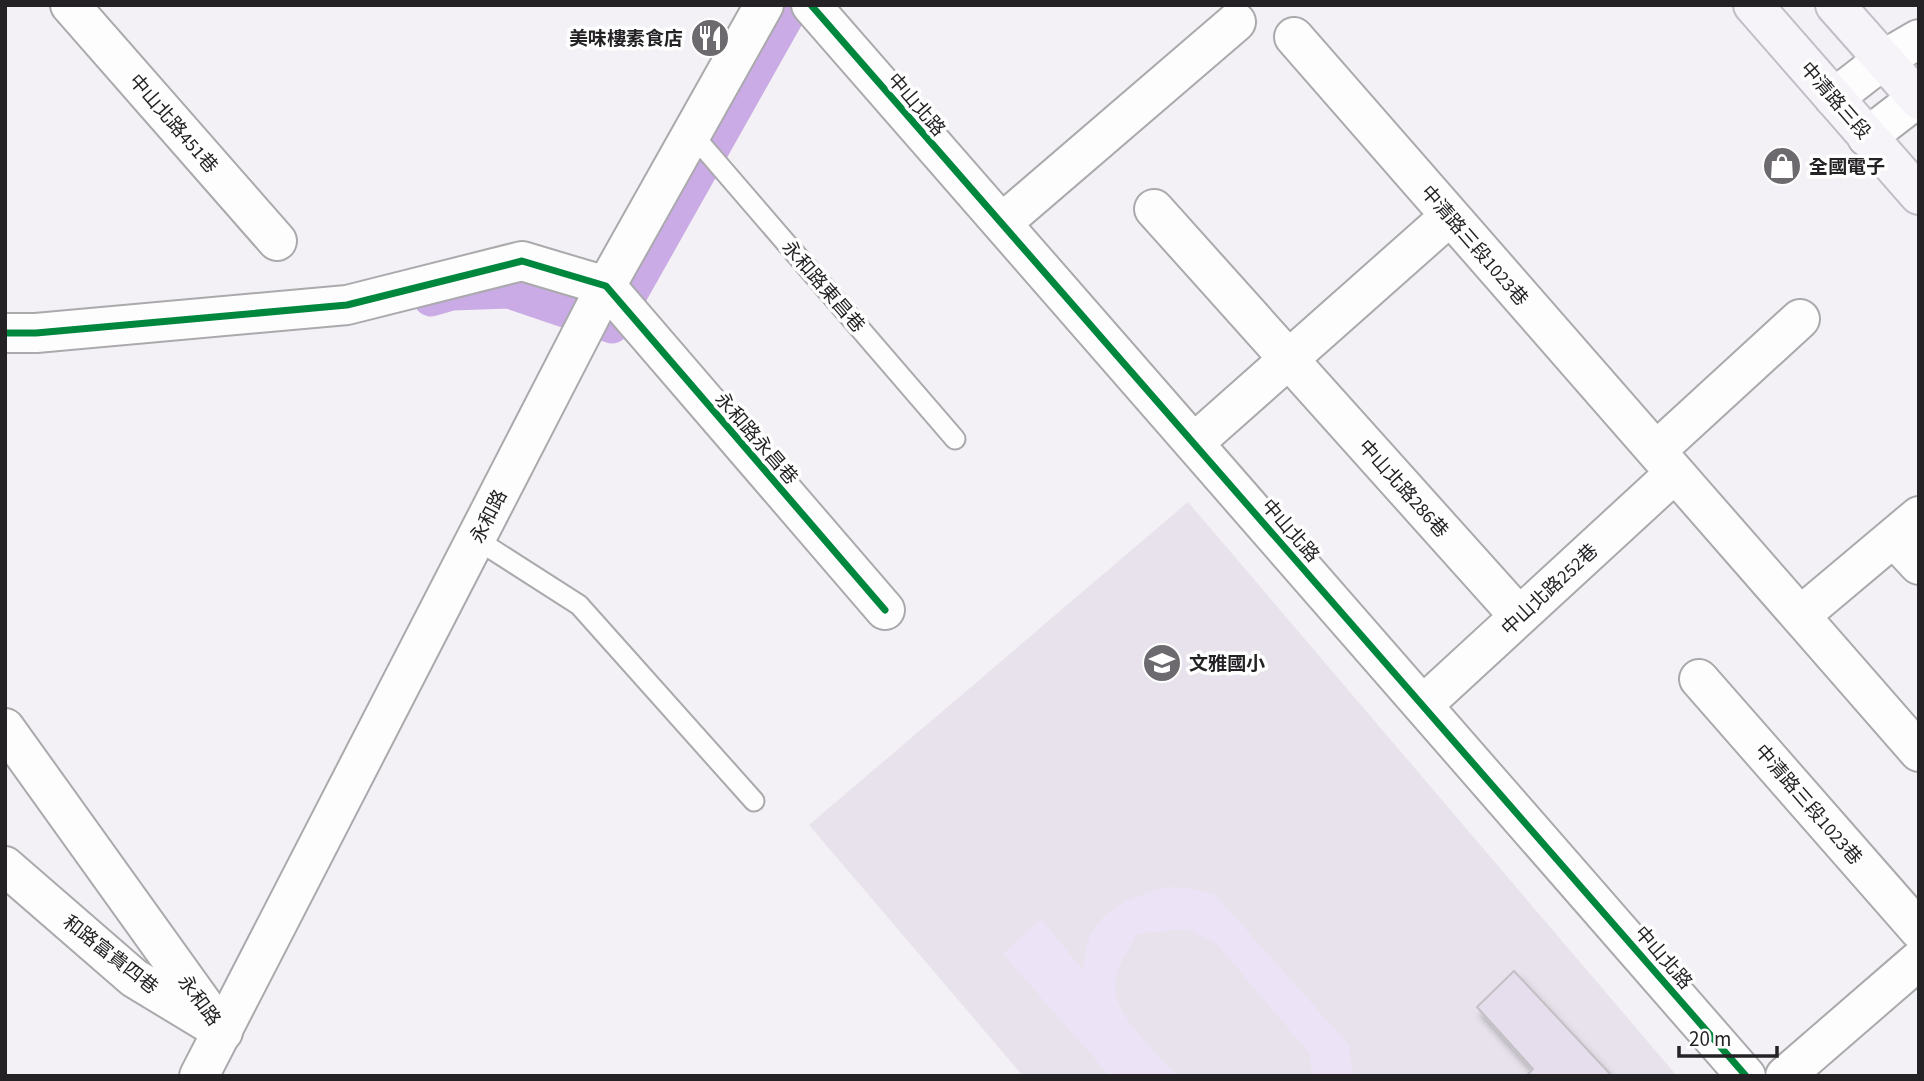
<svg xmlns="http://www.w3.org/2000/svg" width="1924" height="1081" font-family="'Source Sans 3','Noto Sans TC',sans-serif">
<style>
.built{fill:#e7e2eb}
.green{fill:#ede3f7}
.lines{fill:none;stroke-linecap:round;stroke-linejoin:round}
.canal{stroke:#caabe5;stroke-width:35}
.building{fill:#e6deed;stroke:#c2c0c4;stroke-width:2;filter:url(#shadow)}
.service-casing{stroke:#aaa9ac;stroke-width:23}
.minor-casing{stroke:#aaa9ac;stroke-width:42}
.tertiary-casing{stroke:#aaa9ac;stroke-width:42}
.secondary-casing{stroke:#aaa9ac;stroke-width:42}
.primary-casing{stroke:#c3bdc7;stroke-width:42}
.service{stroke:#fdfdfe;stroke-width:19}
.minor{stroke:#fdfdfe;stroke-width:38}
.tertiary{stroke:#fdfdfe;stroke-width:38}
.secondary{stroke:#fdfdfe;stroke-width:38}
.primary{stroke:#f6f4f8;stroke-width:38}
.cycleway-casing{stroke:#fefefe;stroke-width:11}
.cycleway{stroke:#00873e;stroke-width:7}
.labels{text-anchor:middle;stroke-width:7;stroke-linejoin:round;paint-order:stroke}
.poi-label{font-size:19px;font-weight:bold;fill:#242225;stroke:#fefefe;text-anchor:start}
.street-label{font-size:19px;fill:#242225;stroke:#fefefe}
</style>
<defs>
<filter id="shadow"><feDropShadow dx="4.5" dy="8" stdDeviation="3.5" flood-color="#0004"/></filter>
</defs>
<rect width="100%" height="100%" fill="#f3f1f5"/>
<path class="built" d="M1188,502L1677,1076H1023L809,825Z"/>
<path class="green" d="M1167,887L1190,888L1215,895L1349,1045L1353,1076H1312L1310,1054L1216,943L1187,929L1137,934C1128,950 1114,971 1115,989C1117,1019 1158,1054 1177,1076H1110L1003,954L1041,919L1083,970C1085,961 1085,951 1088,942C1100,906 1134,897 1167,887Z"/>
<g class="lines">
<path class="canal" d="M431,299L452,293L509,291L612,326L793,5"/>
</g>
<path class="building" d="M1514,971L1612,1076H1526L1533,1069L1477,1007Z"/>
<g class="lines">
<defs>
<path id="service" d="M693,135L955,439
M476,539L579,605L754,801"/>
<path id="minor" d="M70,5L277,241
M811,5L1746,1076
M1294,37L1919,752
M1154,209L1519,616
M1002,223L1236,22
M5,333H36L347,305L522,261L606,286L885,610
M1194,443L1450,216
M1656,451L1800,319
M1894,538L1919,565
M1800,616L1919,516
M1699,679L1919,930
M1423,705L1675,473
M5,728L223,1032
M5,866L134,978L210,1024
M1785,1076L1919,960"/>
<path id="tertiary" d="M1834,98L1883,60L1919,39
M1867,137L1919,97"/>
<path id="secondary" d="M199,1076L606,286L764,5"/>
<path id="primary" d="M1753,5L1919,195
M1835,5L1919,100"/>
</defs>
<use href="#service" class="service-casing"/>
<use href="#minor" class="minor-casing"/>
<use href="#tertiary" class="tertiary-casing"/>
<use href="#secondary" class="secondary-casing"/>
<use href="#primary" class="primary-casing"/>
<use href="#service" class="service"/>
<use href="#minor" class="minor"/>
<use href="#tertiary" class="tertiary"/>
<use href="#secondary" class="secondary"/>
<use href="#primary" class="primary"/>
<defs>
<path id="cycleway" d="M811,5L1746,1076
M5,333H36L347,305L522,261L606,286L885,610"/>
</defs>
<use href="#cycleway" class="cycleway-casing"/>
<use href="#cycleway" class="cycleway"/>
</g>
<defs>
<symbol id="restaurant-disc" viewBox="-11 -11 22 22"><circle r="9.5" fill="#6c6a6e" stroke="#fefefe"/><path d="M-5-6h1v4h1v-4h1v4h1v-4h1v5L-1.5 .5V6h-2V.5L-5-1ZM5-6V6H3V1.5H1.5Q1.5-4 5-6Z" fill="#fff"/></symbol>
<symbol id="shop-disc" viewBox="-11 -11 22 22"><circle r="9.5" fill="#6c6a6e" stroke="#fefefe"/><path d="M-5-2.5h2.3a2.7 3.5 0 0 1 5.4 0H5L5.5 6h-11ZM-1.5-2.5h3a1.5 2.3 0 0 0-3 0Z" fill="#fff"/></symbol>
<symbol id="school-disc" viewBox="-11 -11 22 22"><circle r="9.5" fill="#6c6a6e" stroke="#fefefe"/><path d="M0-5L7-2L0 1L-7-2ZM-4 1L0 2.5L4 1V4Q0 6-4 4Z" fill="#fff"/></symbol>
</defs>
<g fill-rule="evenodd">
<use href="#restaurant-disc" x="688" y="16" width="44" height="44"/>
<use href="#shop-disc" x="1760" y="144" width="44" height="44"/>
<use href="#school-disc" x="1140" y="641" width="44" height="44"/>
</g>
<g class="labels">
<g class="poi-label">
<text x="683" y="45" text-anchor="end">美味樓素食店</text>
<text x="1809" y="173">全國電子</text>
<text x="1189" y="670">文雅國小</text>
</g>
<g class="street-label">
<text transform="translate(1836 100) rotate(49)" y="7">中清路三段</text>
<text transform="translate(917 104) rotate(49)" y="7">中山北路</text>
<text transform="translate(174 123) rotate(49)" y="7">中山北路451巷</text>
<text transform="translate(1475 245) rotate(49)" y="7">中清路三段1023巷</text>
<text transform="translate(824 286) rotate(49)" y="7">永和路東昌巷</text>
<text transform="translate(757 438) rotate(49)" y="7">永和路永昌巷</text>
<text transform="translate(1404 488) rotate(48)" y="7">中山北路286巷</text>
<text transform="translate(488 516) rotate(-63)" y="7">永和路</text>
<text transform="translate(1291 530) rotate(49)" y="7">中山北路</text>
<text transform="translate(1549 589) rotate(-43)" y="7">中山北路252巷</text>
<text transform="translate(1809 804) rotate(49)" y="7">中清路三段1023巷</text>
<text transform="translate(111 954) rotate(38)" y="7">和路富貴四巷</text>
<text transform="translate(1664 957) rotate(49)" y="7">中山北路</text>
<text transform="translate(200 1000) rotate(54)" y="7">永和路</text>
</g>
</g>
<rect width="1924" height="1081" fill="none" stroke="#242225" stroke-width="14"/>
<path d="M1679 1046v10h98v-10" fill="none" stroke="#242225" stroke-width="3.5"/>
<text x="1689" y="1046" font-size="21" fill="#242225" stroke="#fefefe" stroke-width="5" paint-order="stroke">20 m</text>
</svg>
